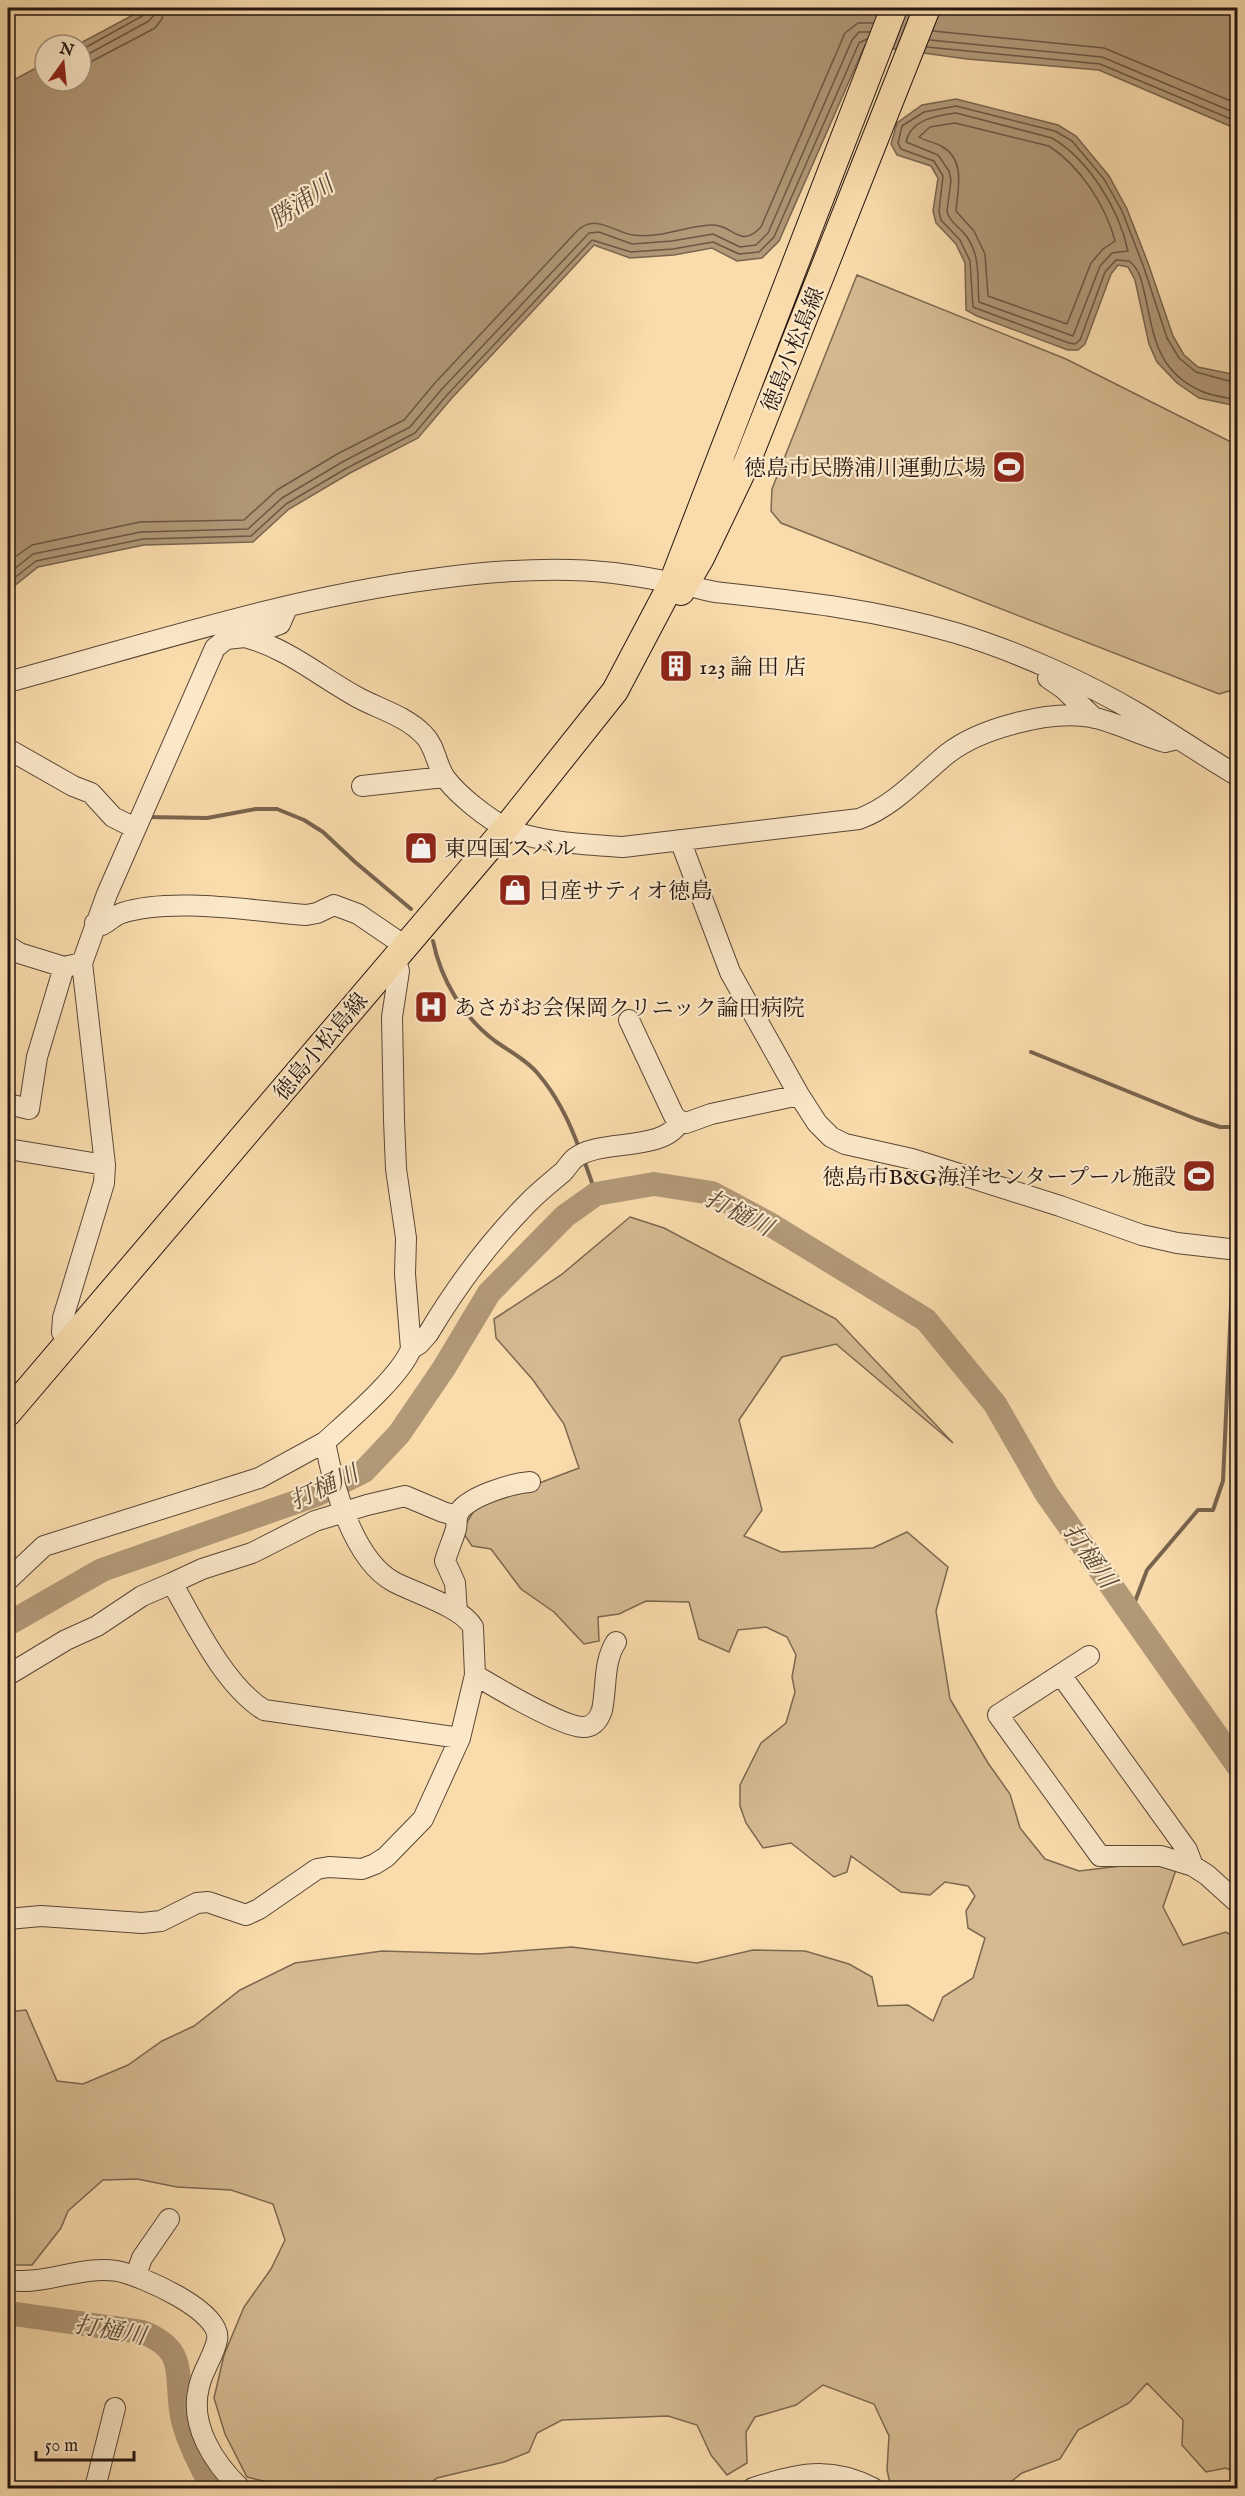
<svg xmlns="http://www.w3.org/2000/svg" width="1245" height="2496" font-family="'IM FELL English','Noto Serif JP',serif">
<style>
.green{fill:#d5ba91;stroke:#7c6850;stroke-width:1.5}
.water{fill:#b19877;stroke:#79644e;stroke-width:1.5}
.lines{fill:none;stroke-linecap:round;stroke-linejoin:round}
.shore{stroke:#6a5744;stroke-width:1.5}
.stream{stroke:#79644e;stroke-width:4}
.river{stroke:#b19877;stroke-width:24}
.minor-casing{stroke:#594737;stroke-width:22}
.major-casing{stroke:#241610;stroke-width:28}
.minor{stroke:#fbe8c9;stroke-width:20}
.major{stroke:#f9dbac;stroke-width:26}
.labels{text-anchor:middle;stroke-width:4.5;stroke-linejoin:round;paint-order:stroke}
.street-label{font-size:22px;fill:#241610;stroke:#fbe8c9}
.poi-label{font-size:22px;fill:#241610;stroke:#fbe8c9;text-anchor:start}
.water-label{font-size:24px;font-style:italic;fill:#5c4a39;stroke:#fbe8c9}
</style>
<rect width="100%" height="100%" fill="#f9dbac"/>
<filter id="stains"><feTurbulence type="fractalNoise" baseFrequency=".00333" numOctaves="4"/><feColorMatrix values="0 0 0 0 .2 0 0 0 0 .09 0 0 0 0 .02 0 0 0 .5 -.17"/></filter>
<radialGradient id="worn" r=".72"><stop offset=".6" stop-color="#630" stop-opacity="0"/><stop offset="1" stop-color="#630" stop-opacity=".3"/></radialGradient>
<path class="green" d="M857,275L1066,359L1237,445L1238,681L1229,691L1219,694L781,523L771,511L772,489Z
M630,1217L664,1228L836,1319L953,1443L836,1344L782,1357L739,1420L762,1510L744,1536L781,1552L873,1548L907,1532L948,1567L936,1611L950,1699L988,1763L1010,1794L1020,1828L1045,1859L1079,1871L1146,1863L1177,1867L1163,1907L1183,1945L1226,1932L1237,1939V2473L1226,2468L1206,2472L1182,2445L1183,2420L1147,2383L1129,2403L1078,2430L1060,2459L1022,2473L1003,2488H891L887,2470L889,2436L874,2404L823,2385L796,2405L755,2417L746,2432L747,2463L727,2475L711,2455L697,2425L668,2416L562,2420L537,2433L529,2452L504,2462L437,2478L424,2488H293L247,2477L225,2434L214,2398L224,2355L244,2307L271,2269L285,2240L273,2204L231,2190L177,2187L137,2179L103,2180L68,2211L61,2228L32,2265H8V2012L26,2010L57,2081L83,2084L128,2065L162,2041L194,2026L240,1990L295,1963L382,1951L480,1954L572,1947L697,1963L753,1950L805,1951L849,1964L872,1977L878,2006L908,2005L933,2021L943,1997L973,1978L985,1938L968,1928L966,1911L975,1896L968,1886L945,1882L930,1895L901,1892L851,1856L847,1872L834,1877L791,1843L763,1848L746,1823L740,1806V1785L761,1743L786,1723L795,1692L792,1677L796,1655L787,1637L766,1627L738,1630L729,1652L699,1639L689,1602L646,1601L619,1614L598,1617L599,1641L584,1644L554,1612L521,1589L491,1549L472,1546L462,1531L476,1507L579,1468L564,1424L533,1380L496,1338L494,1319L561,1275Z"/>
<path class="water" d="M146,8H1237V129L1099,70L967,59L865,45L779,241L762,258L737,261L712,248L674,255L630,258L594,245L451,399L418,438L350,473L289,509L253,542L144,545L38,567L8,591V83L45,63V81H81V45H77Z
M956,99L1058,125L1076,136L1109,176L1127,209L1148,263L1173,336L1184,355L1198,367L1237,375V406L1199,398L1177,383L1157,362L1149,344L1135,280L1128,267L1118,265L1111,274L1085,344L1078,350H1068L977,316L966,310L965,263L956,244L936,223L933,211L938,178L931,166L897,155L891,144L897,123L922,105Z"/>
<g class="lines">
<path class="shore" d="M933,31L1104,48L1238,104
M930,40L1102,57L1238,114
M927,47L1100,64L1238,122
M81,50L144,15L147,8
M81,58L149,21L154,15L155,8
M81,67L155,28L162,19L164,8
M956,113L1052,138C1089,160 1119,209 1128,251L1112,253L1100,266L1073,336L979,302C977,278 981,258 967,237C961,228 949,222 947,211L951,180L949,171L938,155L906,142C911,119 936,116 956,113Z
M955,123L1049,146C1080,166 1106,206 1115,241L1103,249L1091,263L1067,324L988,296L985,254L974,231L956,211C958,188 966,159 941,146C934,142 925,141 919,137L930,127Z
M1238,381H1229L1196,372L1179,358L1167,338L1143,265L1122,211L1104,179L1072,141L1055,131L956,106L924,112L902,126L898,143L901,149L934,161L943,176L939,211L941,220L960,240L970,261L973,307L1069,343L1075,344L1080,340L1105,272L1116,260L1129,261C1140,269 1142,283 1145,295C1154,337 1157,371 1201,391C1211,396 1226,397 1238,400
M8,562L32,545L140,522L244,520L277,490L339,453L404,420L434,384L577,231C596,213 613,232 633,235C659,239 686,226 711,225C734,224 739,250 761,227L845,33L858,23H873
M8,574L33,554L141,532L248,529L282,498L344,461L410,427L441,390L589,233L599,232L632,244L672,241L713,234L740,247L756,245L768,233L852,40L859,32H870
M8,583L36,561L143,539L251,536L286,504L347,468L415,433L447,395L592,240L631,252L673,249L713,242L739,254L759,252L774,237L859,43L867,39"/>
<path class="stream" d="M147,817L207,818L256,809H277L304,820L323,832L355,862L411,909
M433,941C441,980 463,1017 495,1041C509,1051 528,1061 539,1075C556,1095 570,1123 579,1148
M1031,1052L1196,1119L1220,1127H1238
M584,1160L596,1194
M1131,1612L1147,1570L1198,1510H1213L1223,1481L1233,1262"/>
<path class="river" d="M8,1624L102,1570L316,1495L364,1471L399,1434L444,1368L489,1293L565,1216L596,1194L654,1184L712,1193L768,1223L926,1320L995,1404L1046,1493L1238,1766
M8,2313L142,2332C192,2351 173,2380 183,2421C190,2446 200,2466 213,2488"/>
<defs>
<path id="minor" d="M245,637C287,648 319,676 357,697C379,709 406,716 424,735C436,747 436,766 446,779C459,796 487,818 506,828C533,842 591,845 623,847L859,819C894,806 919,777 947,754C980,728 1050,710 1091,717C1116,722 1140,735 1165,742L1173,740
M1048,678L1064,689L1094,718
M8,682C148,644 288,598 433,579C491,571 556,566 614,573C637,576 661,580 684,585C694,587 705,590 715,592C798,601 875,609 956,633C1016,651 1085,682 1139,714C1172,734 1204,756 1238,776
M8,749L73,786L91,793L113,817L135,828
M362,786L444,777
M680,840L730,972L799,1095L817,1123L831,1137L845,1144L912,1159L1060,1206L1142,1235L1177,1243L1238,1250
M95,923L102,925C108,922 115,915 122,913C172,897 253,911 306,915L317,913L334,905L358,914L405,946
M8,946L19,953L64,967L37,1057L29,1109L8,1104
M64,967L82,963L107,894L215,648L226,639L245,637L280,624L287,608
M629,1020L674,1116L680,1121L686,1123L711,1114L799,1095
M8,1149L105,1165
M71,1338L62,1332L63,1318L104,1183L105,1165L82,963
M411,1349L419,1344L428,1334C456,1287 487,1245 525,1206C537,1193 550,1183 563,1172C567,1168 570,1162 575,1158C600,1138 664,1153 680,1121
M457,1516L443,1512L405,1496L367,1505L315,1521L252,1553L202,1569L172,1583C195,1623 224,1685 264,1710L460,1738
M8,1580L44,1546L259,1478L325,1442
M457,1612L455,1583L445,1561C448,1550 453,1539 456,1529C457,1524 456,1519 458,1514C465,1497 513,1483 530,1482
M1089,1656L998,1715L1100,1856H1161L1193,1866
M8,1675L66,1640L97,1626L142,1596L172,1583
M475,1675C495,1687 563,1727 583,1727C594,1727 599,1719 602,1710C607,1687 603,1662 616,1642
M1061,1675L1187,1850L1193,1866L1207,1875L1238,1903
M8,1919L41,1916L142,1923L161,1921L197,1903L208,1902L246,1915L259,1909L317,1869L329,1867L362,1869L375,1864L386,1857L423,1819L460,1738L475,1675L473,1627C462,1607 415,1593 394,1582C353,1560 333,1485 325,1442C349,1420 400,1377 411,1349L405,1274L406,1238L396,1169L394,1120L392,1017L399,971L395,957
M136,2275L142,2258L169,2219
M8,2280C43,2286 82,2265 117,2271C140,2275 223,2311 217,2340C214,2356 202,2371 199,2387C189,2425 214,2463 240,2488
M95,2488L115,2408
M753,2488C797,2474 829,2465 873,2488"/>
<path id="major" d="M681,592L701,558L747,462L927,8
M8,1413L506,828L615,691L672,583L894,8"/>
</defs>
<use href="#minor" class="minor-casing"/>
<use href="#major" class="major-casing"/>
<use href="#minor" class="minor"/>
<use href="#major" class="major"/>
</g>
<defs>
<symbol id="stadium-square" viewBox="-11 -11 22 22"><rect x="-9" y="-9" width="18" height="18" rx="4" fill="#8f2418" stroke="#fbe8c9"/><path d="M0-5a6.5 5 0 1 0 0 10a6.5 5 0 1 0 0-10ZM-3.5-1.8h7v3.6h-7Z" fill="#fff"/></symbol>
<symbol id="building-square" viewBox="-11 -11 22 22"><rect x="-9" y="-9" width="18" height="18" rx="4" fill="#8f2418" stroke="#fbe8c9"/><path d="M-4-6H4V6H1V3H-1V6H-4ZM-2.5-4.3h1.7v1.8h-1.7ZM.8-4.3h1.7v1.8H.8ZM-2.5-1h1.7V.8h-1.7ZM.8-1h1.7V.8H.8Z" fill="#fff"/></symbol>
<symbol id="shop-square" viewBox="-11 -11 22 22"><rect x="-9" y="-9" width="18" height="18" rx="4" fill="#8f2418" stroke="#fbe8c9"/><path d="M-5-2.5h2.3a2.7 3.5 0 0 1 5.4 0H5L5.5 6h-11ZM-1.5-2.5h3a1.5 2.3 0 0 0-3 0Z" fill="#fff"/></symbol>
<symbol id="hospital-square" viewBox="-11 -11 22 22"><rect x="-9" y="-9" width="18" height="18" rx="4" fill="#8f2418" stroke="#fbe8c9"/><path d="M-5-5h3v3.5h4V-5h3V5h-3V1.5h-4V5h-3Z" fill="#fff"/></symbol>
</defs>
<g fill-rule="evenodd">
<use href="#stadium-square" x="990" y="448" width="38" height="38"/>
<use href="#building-square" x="657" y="647" width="38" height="38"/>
<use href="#shop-square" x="402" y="829" width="38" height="38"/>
<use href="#shop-square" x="496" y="871" width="38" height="38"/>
<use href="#hospital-square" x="412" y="988" width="38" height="38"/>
<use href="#stadium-square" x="1180" y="1157" width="38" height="38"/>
</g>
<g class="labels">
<g class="street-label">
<text transform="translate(792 349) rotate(-68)" y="8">徳島小松島線</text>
<text transform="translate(320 1046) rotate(-50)" y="8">徳島小松島線</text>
</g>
<g class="poi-label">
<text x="986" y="475" text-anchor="end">徳島市民勝浦川運動広場</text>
<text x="699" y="674">123 論 田 店</text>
<text x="444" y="856">東四国スバル</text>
<text x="538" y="898">日産サティオ徳島</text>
<text x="454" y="1015">あさがお会保岡クリニック論田病院</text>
<text x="1176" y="1184" text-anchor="end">徳島市B&amp;G海洋センタープール施設</text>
</g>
<g class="water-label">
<text transform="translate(301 202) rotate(-34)" y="8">勝浦川</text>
<text transform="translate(739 1213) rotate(27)" y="8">打樋川</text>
<text transform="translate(324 1487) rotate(-25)" y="8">打樋川</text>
<text transform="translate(1090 1556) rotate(55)" y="8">打樋川</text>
<text transform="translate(110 2330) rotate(10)" y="8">打樋川</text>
</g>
</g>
<rect width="1245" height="2496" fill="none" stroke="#f9dbac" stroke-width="30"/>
<rect x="9" y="9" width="1227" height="2478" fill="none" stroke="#241610" stroke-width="3"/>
<rect x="15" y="15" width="1215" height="2466" fill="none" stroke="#241610" stroke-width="1.5"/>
<g transform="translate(63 63) rotate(15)"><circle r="28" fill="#fbe8c9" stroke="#a5947f" stroke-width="1.5"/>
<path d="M0-4.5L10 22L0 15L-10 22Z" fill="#8f2418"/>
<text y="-9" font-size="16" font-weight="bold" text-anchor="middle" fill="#241610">N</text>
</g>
<path d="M36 2451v9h98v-9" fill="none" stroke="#241610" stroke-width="3"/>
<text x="45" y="2451" font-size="18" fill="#241610" stroke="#fbe8c9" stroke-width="4.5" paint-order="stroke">50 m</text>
<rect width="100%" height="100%" filter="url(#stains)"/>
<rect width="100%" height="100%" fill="url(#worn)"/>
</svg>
